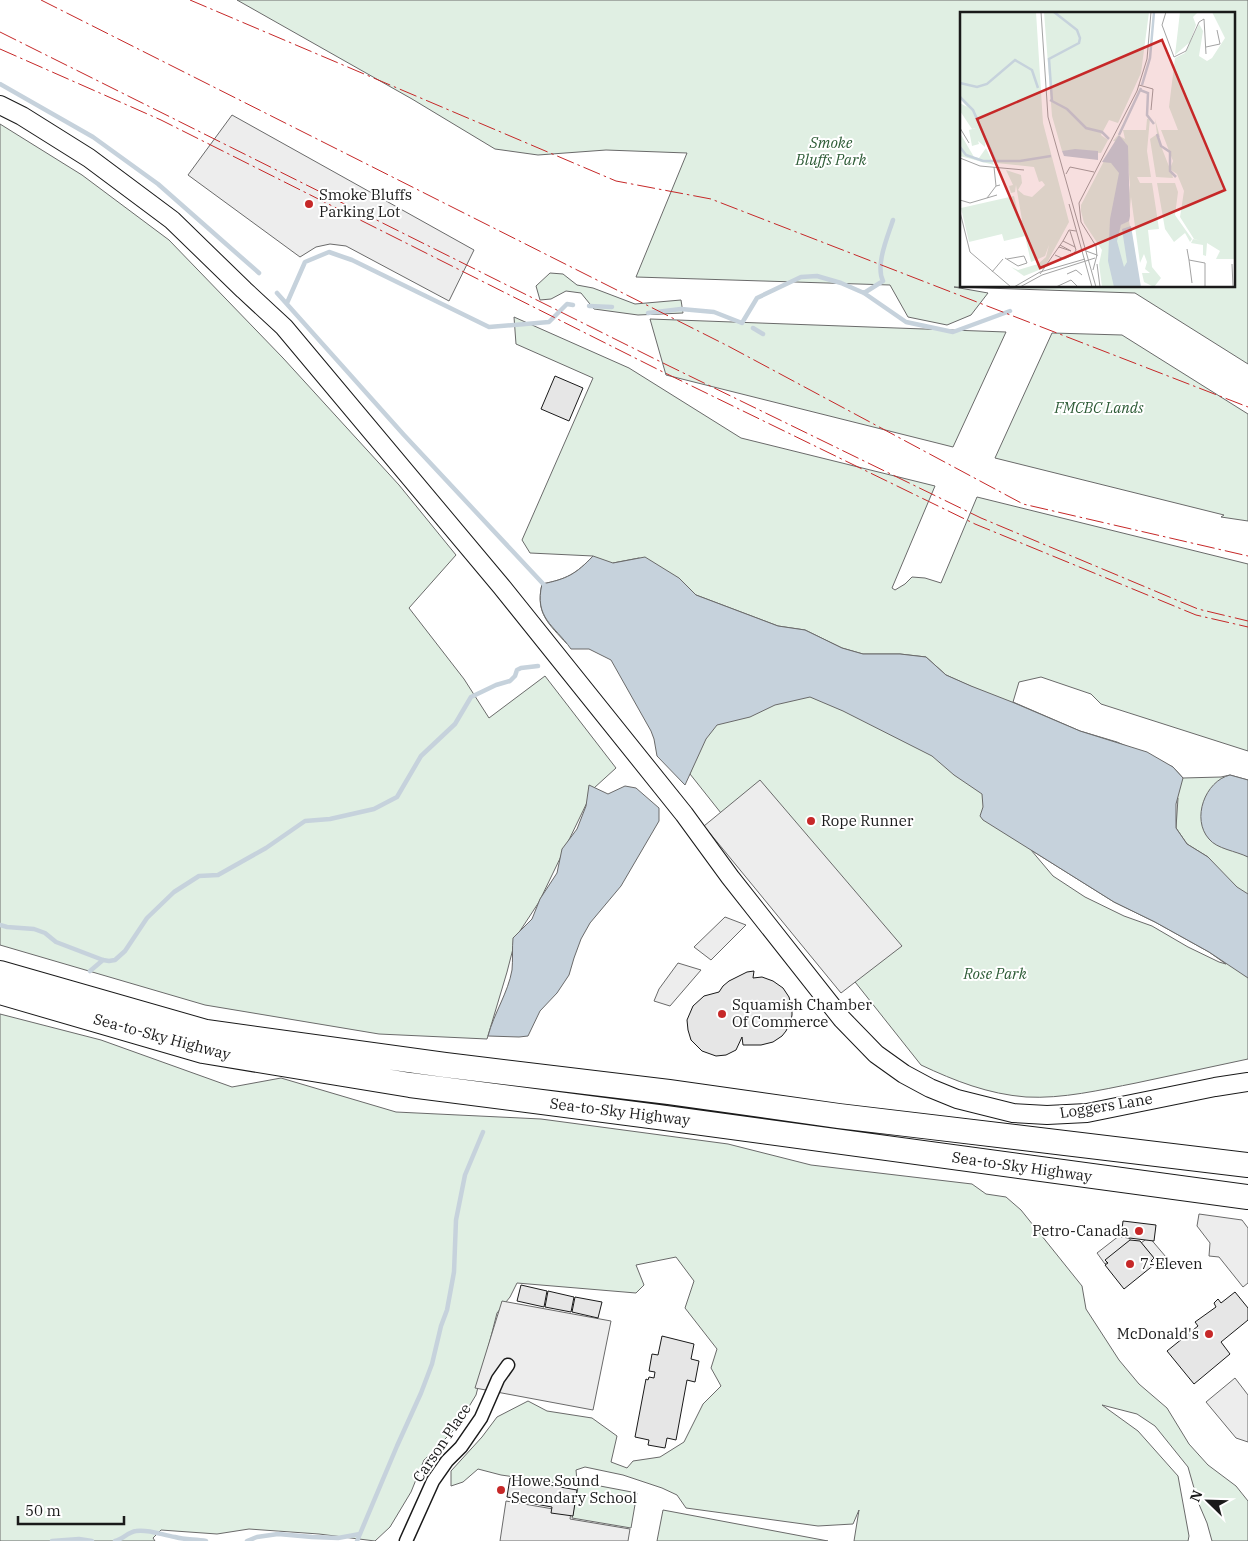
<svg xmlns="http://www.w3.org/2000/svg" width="1248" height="1541" font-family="'IBM Plex Serif',serif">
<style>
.green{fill:#e0efe3;stroke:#6a6a6a;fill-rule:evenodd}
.parking{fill:#ededed;stroke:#6a6a6a}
.water{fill:#c6d2dc;stroke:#6a6a6a}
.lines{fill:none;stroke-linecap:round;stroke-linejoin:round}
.stream{stroke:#c6d2dc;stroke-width:4.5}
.building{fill:#e6e6e6;stroke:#1a1a1a}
.street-casing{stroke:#1a1a1a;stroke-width:15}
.secondary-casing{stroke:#1a1a1a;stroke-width:20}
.highway-casing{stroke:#1a1a1a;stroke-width:26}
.street{stroke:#fff;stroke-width:12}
.secondary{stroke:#fff;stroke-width:18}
.highway{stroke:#fff;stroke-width:24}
.power{stroke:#c62828;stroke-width:1;stroke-dasharray:18 4 2.5 4;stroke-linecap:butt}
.poi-dot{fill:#c62828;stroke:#fff;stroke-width:2}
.labels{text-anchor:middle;stroke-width:4;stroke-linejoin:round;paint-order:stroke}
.park-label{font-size:15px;font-style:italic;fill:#2b5a34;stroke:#fff}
.poi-label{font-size:15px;fill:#1a1a1a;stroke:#fff;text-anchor:start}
.street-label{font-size:15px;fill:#1a1a1a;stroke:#fff}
.inset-river{fill:none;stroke:#c6d2dc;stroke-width:2.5}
.inset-road{fill:none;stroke:#a3a3a3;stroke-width:1}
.view{fill:#c62828;fill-opacity:0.15;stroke:#c62828;stroke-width:2.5}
.inset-edge{fill:none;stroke:#1a1a1a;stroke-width:2.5}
</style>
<rect width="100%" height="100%" fill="#fff"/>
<path class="green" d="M237,0H1248V364L1135,293L954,287L988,293L971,315L947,325L908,317L890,285L636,277L687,153L606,150L538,155L495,149L412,99ZM962,14H1234V286H962Z
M0,124L82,175L169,240L283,358L399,485L456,555L409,608L464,679L489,718L545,676L616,768L594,788L539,902L516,937L507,972L487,1039L379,1034L205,1005L0,945Z
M550,273L563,274L577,285L593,288L635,304L681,300L683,313L638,315L594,309L581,293L566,291L551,299L540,300L536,286Z
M514,317L629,368L741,438L935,486L892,588L895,590L905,584L912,577L925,578L941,583L977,497L1248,564V751L1101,704L1091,694L1041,677L1019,682L1013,702L1080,731L1117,742L1173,767L1183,778L1221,777L1230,775L1248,780V922L1208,857L1187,844L1176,828L1178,798L979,690L946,675L926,657L900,654H863L842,648L805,630L778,626L696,595L681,580L639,558L613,563L567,644C549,624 535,614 542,584C567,579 576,574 593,556L530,553L522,540L593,378L516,344Z
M650,319L1006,332L953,447L666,375Z
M1052,333L1122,335L1248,414V521L1221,517L1224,515L995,458Z
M808,686L870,715L1248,948V1059C1211,1067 1173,1075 1136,1083C1100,1090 1063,1099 1026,1097C988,1094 955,1081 921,1065L690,774L697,751L718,719ZM1031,850L1114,902L1155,922L1209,952L1226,964L1219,962L1188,947L1152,926L1124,916L1085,897L1053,876Z
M0,1014L101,1040L232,1087L281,1078L396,1112L541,1119L728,1144L811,1165L972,1184L986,1194L1006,1197L1021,1210L1082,1286L1086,1309L1119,1360L1139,1384L1167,1408L1189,1444L1208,1465L1236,1486L1248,1501V1541H1212L1207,1523L1198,1502L1188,1467L1155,1426L1137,1414L1102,1405L1138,1431L1178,1476L1189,1536L1188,1541H854L859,1510L853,1524L818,1526L686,1508L677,1495L662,1488L623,1475L585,1467L576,1470L577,1481L571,1485L501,1475L478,1469L463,1482L451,1486V1471L482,1437L497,1417L528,1401L547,1411L592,1418L617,1436L611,1462L627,1468L633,1461L660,1457L684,1442L703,1404L721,1386L711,1368L717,1349L685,1308L694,1281L676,1257L636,1265L644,1285L636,1293L517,1283L510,1297L497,1313L476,1395L456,1428L424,1460L411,1492L390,1527L375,1541L319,1534L249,1529L217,1534L161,1530L153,1538L155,1541H0Z
M579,1482L637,1493L631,1528L572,1518Z
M663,1510L828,1541H657Z"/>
<path class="parking" d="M232,115L474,250L449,301L346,246L330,244L316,247L300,257L188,175Z
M760,780L902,946L841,993L704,826Z
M725,917L746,925L711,960L694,947Z
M678,963L701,970L670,1006L654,1001L659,989Z
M1199,1214L1242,1220L1248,1228V1283L1243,1287L1219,1257L1209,1256L1210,1243L1197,1226Z
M1124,1232L1132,1242L1105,1264L1097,1253Z
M1149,1237L1166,1257L1158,1263L1141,1243Z
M502,1301L611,1321L593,1410L475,1388Z
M1235,1378L1248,1395V1442L1236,1438L1206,1402Z
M506,1501L571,1512L570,1519L630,1529L628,1541H500Z"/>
<path class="water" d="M593,556L613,563L645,557L679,578L696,595L778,626L805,630L842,648L863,654H900L926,657L946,675L971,686L1012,702L1080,731L1147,752L1173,767L1183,778L1176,804V828L1187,844L1208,857L1237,887L1248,894V978L1209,952L1155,922L1114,902L983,820L980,816L983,807L982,794L954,775L932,756L843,711L810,697L775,705L750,717L717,725L706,739L685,785L657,756L654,739L651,731L611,660L589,649H571C554,625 534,618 542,584C567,579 576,574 593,556Z
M1230,775L1248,780V857C1236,851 1217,849 1209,839C1191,819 1205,781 1230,775Z
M589,785L608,794L625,786L636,788L659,808V821L621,886L590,923L581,939L574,958L569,975L557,993L540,1011L528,1036L519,1037L488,1036C494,1013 508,993 512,970C513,960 512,948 513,938L532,919L540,899L557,873L562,849L577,829L586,806Z"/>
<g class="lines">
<path class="stream" d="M0,84L93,137L158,184L259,273
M277,293L404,435L547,588
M864,293L883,281C875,265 888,236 893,220
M287,303L305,262L329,252L352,260L489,327L549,322L567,304L573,305
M589,306L612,307
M648,313L681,309L714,312L742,323L757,298L801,277L817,276L841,283L864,293L906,322L953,332L1010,311
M753,328L763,334
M0,925L7,927L34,929L45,933L56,942L103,960L109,961L115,960L125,951L147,918L174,892L199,876L218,875L266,848L305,821L330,819L374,809L397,797L421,756L455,724L471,697L496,685L510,681L515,676L517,670L521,668L538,666
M90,971L103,960
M52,1541L79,1539L92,1541
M115,1541C123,1539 128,1532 136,1531C149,1529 162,1535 175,1537C185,1540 195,1539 206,1541
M247,1541L257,1537L278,1534L312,1537L338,1538L360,1534
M357,1541L397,1446L421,1393L432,1364L441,1326L447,1310L454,1272L456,1220L465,1175L483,1132"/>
</g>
<path class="building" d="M555,376L583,388L569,421L541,409Z
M754,971L753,978L762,977L773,981L783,988L789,997L792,1009V1015L791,1020L786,1031L782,1036L773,1042L761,1045H743L742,1037L736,1050L726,1055L716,1056L702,1051L691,1040L688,1030L687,1020L693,1006L704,996L719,992L723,986L729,981L747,972Z
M1123,1221L1156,1225L1154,1241L1121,1237Z
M1130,1240L1140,1241L1154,1258L1151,1261L1155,1264L1124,1289L1105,1265L1108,1263L1105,1260Z
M521,1285L547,1291L544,1307L517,1301Z
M548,1291L574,1297L571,1312L545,1307Z
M1235,1292L1248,1308V1320L1221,1342L1230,1354L1194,1384L1167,1351L1198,1326L1195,1322L1216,1307L1214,1303L1218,1299L1221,1303Z
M575,1297L602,1302L598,1318L572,1312Z
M662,1336L694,1344L691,1359L699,1361L695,1382L687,1380L676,1440L667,1438L665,1448L648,1445L649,1440L635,1437L646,1379L648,1380L649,1377L654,1378L655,1372L649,1371L652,1354L658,1355Z
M510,1478L577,1490L573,1516L551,1513L552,1507L523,1502L524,1500L507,1497Z"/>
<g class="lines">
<defs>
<path id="street" d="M406,1541L433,1481L447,1461L461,1447L481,1418L498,1379L508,1365"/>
<path id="secondary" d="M0,105L22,116L89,158L172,220L244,290L284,327L501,586L684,814L730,877L842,1019L876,1054L904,1074L930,1088L957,1099L1013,1113L1047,1115L1087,1113L1215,1087L1248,1082"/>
<path id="highway" d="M0,973L206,1032L445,1065L669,1092L839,1116L1248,1165
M0,992L203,1051L410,1085L658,1117L1248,1197"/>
</defs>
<use href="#street" class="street-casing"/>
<use href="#secondary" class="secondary-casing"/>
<use href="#highway" class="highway-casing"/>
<use href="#street" class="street"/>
<use href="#secondary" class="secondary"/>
<use href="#highway" class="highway"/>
<path class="power" d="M41,0L728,346L1023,504L1248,556
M190,0L616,181L711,199L1248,407
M0,32L663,363L981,518L1198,609L1248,621
M0,49L161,120L661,371L975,524L1196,615L1248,627"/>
</g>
<g class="poi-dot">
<circle cx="309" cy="204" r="5"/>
<circle cx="811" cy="821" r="5"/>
<circle cx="722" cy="1014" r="5"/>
<circle cx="1139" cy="1231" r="5"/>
<circle cx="1130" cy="1264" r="5"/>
<circle cx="1209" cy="1334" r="5"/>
<circle cx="501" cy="1490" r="5"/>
</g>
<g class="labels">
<g class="park-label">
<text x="831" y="148">Smoke<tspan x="831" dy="17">Bluffs Park</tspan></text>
<text x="1099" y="413">FMCBC Lands</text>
<text x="995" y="979">Rose Park</text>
</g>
<g class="poi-label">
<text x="319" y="200">Smoke Bluffs<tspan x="319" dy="17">Parking Lot</tspan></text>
<text x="821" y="826">Rope Runner</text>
<text x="732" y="1010">Squamish Chamber<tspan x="732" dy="17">Of Commerce</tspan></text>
<text x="1129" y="1236" text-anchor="end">Petro-Canada</text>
<text x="1140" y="1269">7-Eleven</text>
<text x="1199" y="1339" text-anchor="end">McDonald's</text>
<text x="511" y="1486">Howe Sound<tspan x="511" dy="17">Secondary School</tspan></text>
</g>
<g class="street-label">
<text transform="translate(162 1037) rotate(15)" y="5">Sea-to-Sky Highway</text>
<text transform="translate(1106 1106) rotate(-9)" y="5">Loggers Lane</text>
<text transform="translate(620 1112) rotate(7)" y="5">Sea-to-Sky Highway</text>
<text transform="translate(1022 1167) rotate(8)" y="5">Sea-to-Sky Highway</text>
<text transform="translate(442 1443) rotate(-56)" y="5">Carson Place</text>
</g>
</g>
<g transform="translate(960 12)">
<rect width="275" height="275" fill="#fff"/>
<path d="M0,0H76L83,111L109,210L84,256L64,264L51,255L58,258L78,252L86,245L89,233L85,244L71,250L65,224L44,229L42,222L9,230L1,196L54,184L60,209L62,208L56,173L55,180L51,181L49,174L53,173L46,158L61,163L62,171L58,178L64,183L72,185L85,173L82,169L79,170L74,155L36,151L26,125L25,135L18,129L19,132L12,134L9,118L16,116L12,117L0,99V91L7,95L0,86ZM84,0H189L181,61L158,111L149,108L141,123L148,128L141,141L102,139L92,104ZM220,0H238L233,5L236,13L230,30L215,43ZM252,0H275V247H256L260,239L247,231L246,244L243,243V233L231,231L233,227L241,229L234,227L220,205L224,179L217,162L211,158L213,166L196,165L190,127L197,122L195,107L200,125L197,124L210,157L213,149L201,118H218L209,95L215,46L225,41L239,12L243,19L239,44L247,49L252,46L265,26ZM190,106L187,139L191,165H177L180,171H192L199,217L188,218L192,255L201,266L194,275L184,270L182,261H190L185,257L187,250L184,242L180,251L171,185L169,209L175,240L168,247L165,271L154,230L161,213L166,210L170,173L166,131L153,129L158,123L165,127L163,118H186L187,107ZM0,121L14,145L19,146L26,136L34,153L0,144ZM144,149L154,151L160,160L156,275H142L139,252L142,238L124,211L121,199V193ZM197,171H215L218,180L215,203L232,227L230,230L225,221L214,230L205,217Z" fill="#e0efe3"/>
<path d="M159,123L168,134L170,204L169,209L161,213L157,229L164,255L167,250L162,217L171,214L181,275H154L148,249L150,207L159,161L151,151L142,150ZM115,137L138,139V148L104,144L102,139Z" fill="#c6d2dc"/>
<path class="inset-river" d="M0,71L17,75L27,72L55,48L72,58L78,76M182,73L190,46L194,0M180,78L188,81L187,103L194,112M0,85L13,98L35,148M90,88L107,97L126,116L142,120L149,127M92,89L89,47L119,31L120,26L117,18L94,0M197,122L201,134L210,140V159L216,165M159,123L181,76M0,135L6,143L23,149H60L91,144"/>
<path class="inset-road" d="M81,0L88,105L136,275M206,0L202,13L214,45L226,39L239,10L244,7L246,42M246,35L260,32L257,18M179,73L193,77L191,98M0,116L9,131M0,146L20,154L64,158M34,155L36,174L40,173M106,162L110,155L134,160M27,186L36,174M0,188L10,191L37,183M109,192L132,275M0,200L10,240L51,275M99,235L111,239L100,233M115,235L103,229L109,218L116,219M227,237L229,248L245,251V275M126,239L137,243L133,258M95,243L104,247L113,243L116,238L110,219M137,244L136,234L121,210L119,191L177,79L187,47L191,0M45,246L58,254L67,251L64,244L47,247M229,248L232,271M137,252L140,275M272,252L273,275M32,260L43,247M80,262L103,229M107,262L116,258L122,263M54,275L80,260L125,247M60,275L82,263L135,246M96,275L111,268L118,275"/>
<path class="view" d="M202,28L265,178L80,256L17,107Z"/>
<rect width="275" height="275" class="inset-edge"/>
</g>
<g transform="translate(1208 1501) rotate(293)" stroke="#ffffff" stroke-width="4" paint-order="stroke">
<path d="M0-4L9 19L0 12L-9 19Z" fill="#1a1a1a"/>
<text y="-8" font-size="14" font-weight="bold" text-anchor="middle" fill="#1a1a1a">N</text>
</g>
<path d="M18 1516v8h106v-8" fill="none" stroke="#1a1a1a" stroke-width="2.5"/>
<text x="25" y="1516" font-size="15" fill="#1a1a1a" stroke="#ffffff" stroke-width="4" paint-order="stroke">50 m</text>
</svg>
